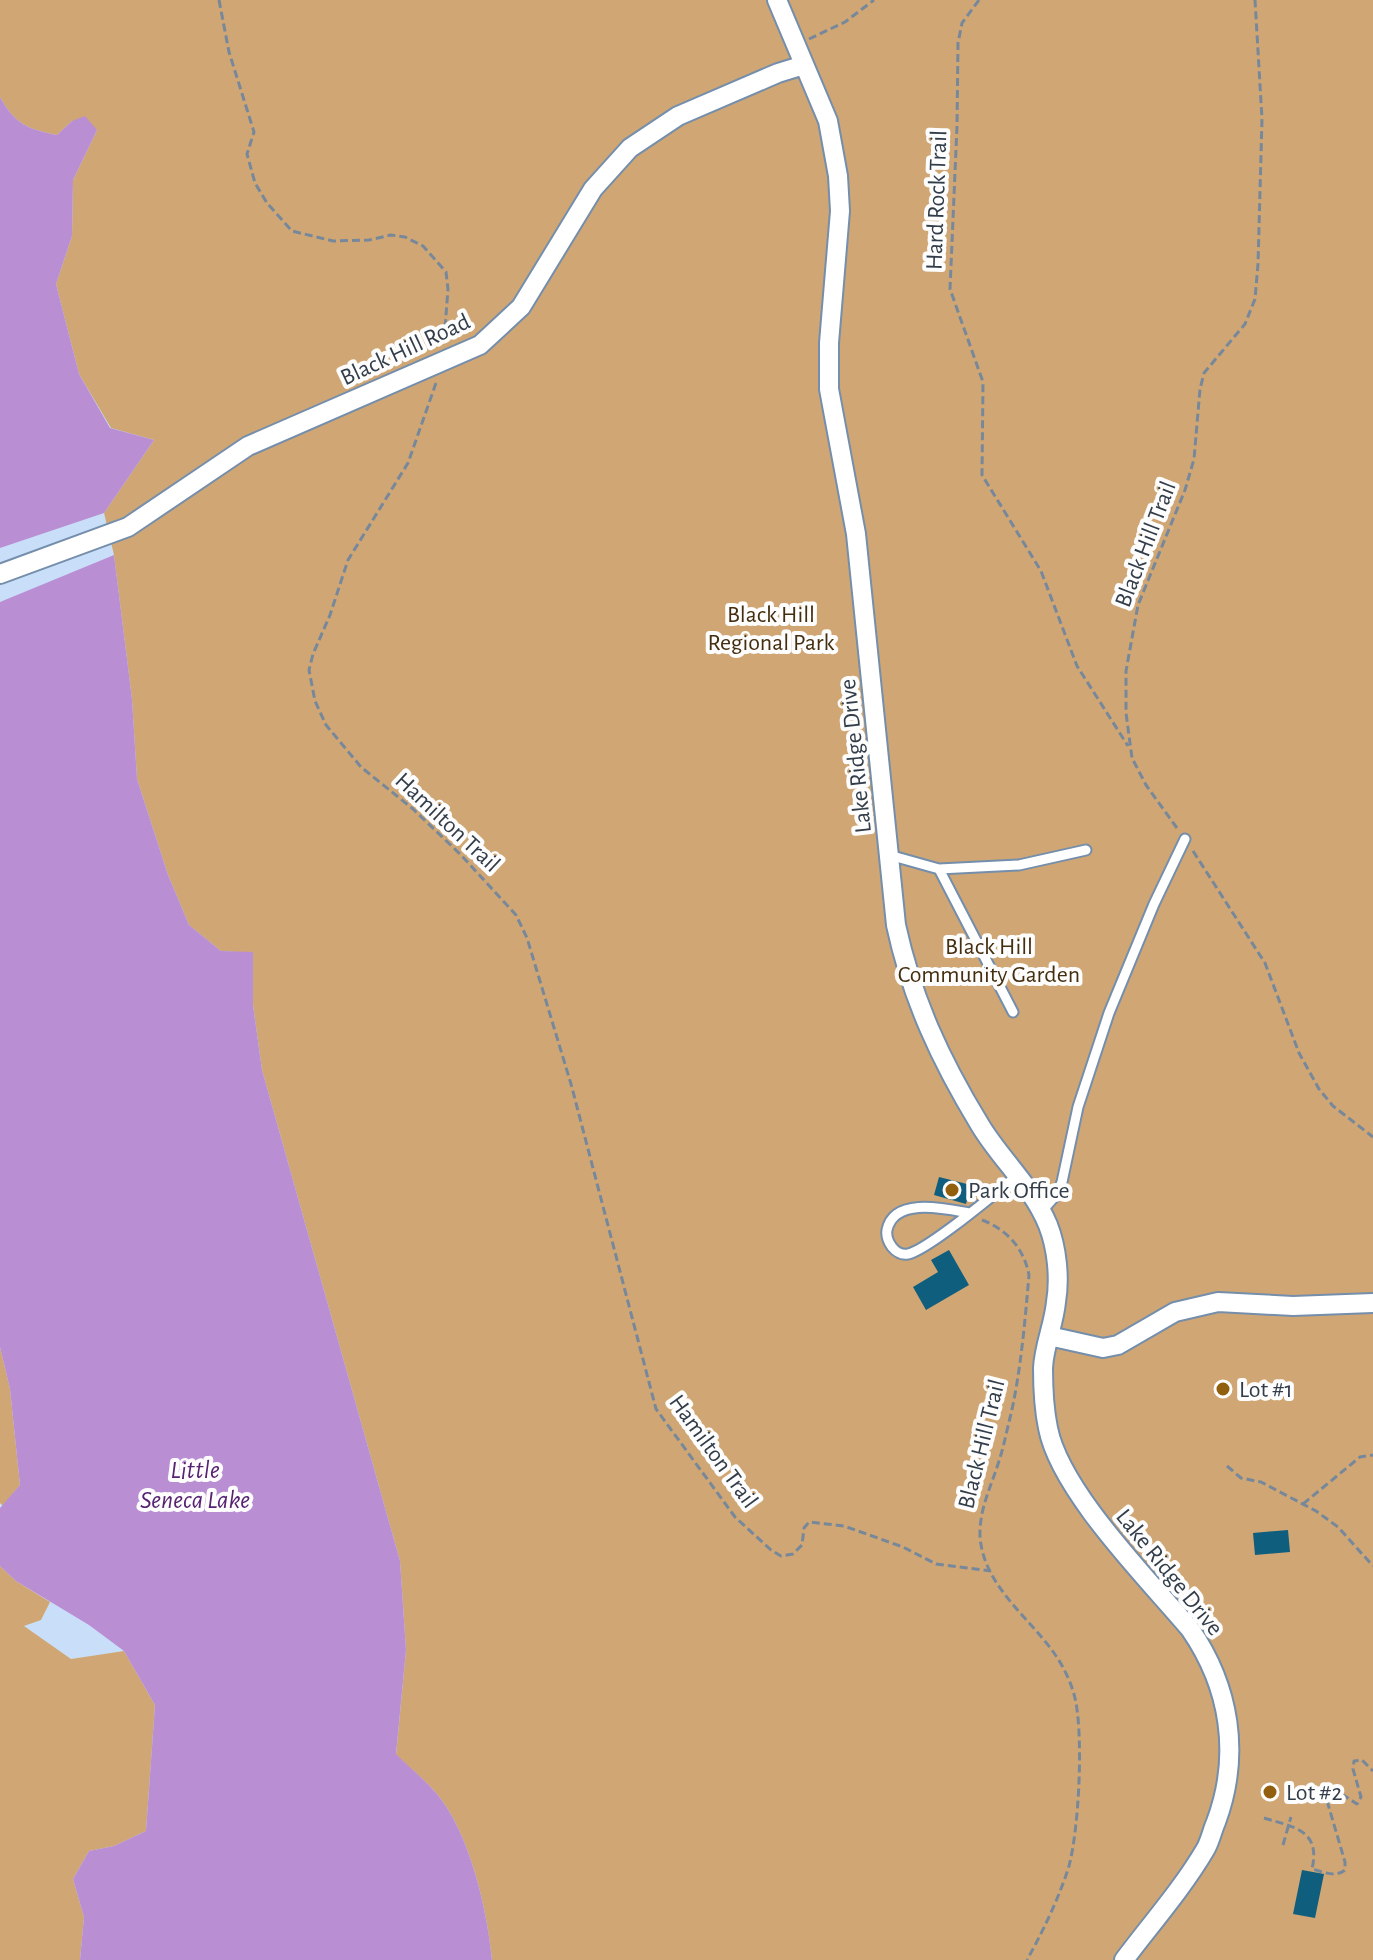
<svg xmlns="http://www.w3.org/2000/svg" width="1373" height="1960" font-family="'Alegreya Sans',sans-serif">
<style>
.green{fill:#d0a774}
.water{fill:#b98ed3}
.building{fill:#105e7e}
.lines{fill:none;stroke-linecap:round;stroke-linejoin:round}
.service-casing{stroke:#748eab;stroke-width:13}
.minor-casing{stroke:#748eab;stroke-width:22}
.path{stroke:#78889b;stroke-width:3;stroke-dasharray:8 4;stroke-linecap:butt}
.service{stroke:#fff;stroke-width:9}
.minor{stroke:#fff;stroke-width:18}
.poi-dot{fill:#915f0e;stroke:#fdfdfd;stroke-width:3}
.labels{text-anchor:middle;stroke-width:8;stroke-linejoin:round;paint-order:stroke}
.street-label{font-size:24px;fill:#323d49;stroke:#fdfdfd}
.park-label{font-size:24px;fill:#452e0f;stroke:#fdfdfd}
.poi-label{font-size:24px;fill:#323d49;stroke:#fdfdfd;text-anchor:start}
.water-label{font-size:26px;font-style:italic;fill:#582273;stroke:#fdfdfd}
</style>
<rect width="100%" height="100%" fill="#c9dff9"/>
<path class="green" d="M0,0H1373V1960H492C487,1909 470,1834 437,1794C425,1780 410,1768 396,1755L406,1650L400,1561L262,1070L253,1005V953L221,951L189,925L168,875L137,779L132,699L114,555L104,513L154,440L111,428L79,374L56,284L72,236L73,180L97,130L72,121L57,135C27,129 15,124 0,97Z
M0,1347L10,1389L20,1485L3,1506L0,1503Z
M0,1566L16,1581L50,1602L41,1620L24,1626L71,1659L124,1651L155,1705L146,1831L114,1846L89,1851L73,1879L84,1917L80,1960H0Z"/>
<path class="water" d="M0,97C15,124 27,129 57,135L72,121L85,116L97,130L73,180L72,236L56,284L79,374L110,428L154,440L104,513L0,548Z
M114,555L132,699L137,779L168,875L189,925L221,951L253,952V1005L262,1070L400,1561L406,1650L396,1754C410,1768 425,1780 437,1794C470,1834 487,1909 492,1960H80L84,1917L73,1879L89,1851L114,1846L146,1831L155,1705L124,1651L89,1625L16,1581L0,1566V1508L20,1485L10,1389L0,1347V602Z"/>
<path class="building" d="M939,1177L971,1185L966,1204L934,1195Z
M949,1250L969,1285L926,1310L913,1287L938,1272L931,1260Z
M1288,1530L1290,1552L1255,1555L1253,1533Z
M1302,1870L1324,1874L1315,1918L1293,1914Z"/>
<g class="lines">
<defs>
<path id="service" d="M889,855L939,869L1019,865L1086,850
M939,869L1013,1012
M1041,1212L1057,1194L1062,1182L1078,1107L1109,1013L1154,904L1185,839
M969,1213C947,1209 894,1196 887,1230C886,1236 889,1243 892,1247C896,1252 902,1255 908,1254C928,1250 998,1191 1018,1175"/>
<path id="minor" d="M777,0L828,121L838,176L840,211L829,343V389L856,534L896,925C912,999 941,1061 980,1125C1001,1160 1032,1186 1048,1225C1057,1248 1060,1278 1056,1302C1054,1324 1044,1346 1043,1368C1043,1387 1044,1409 1048,1428C1060,1491 1148,1579 1190,1629C1230,1687 1241,1755 1216,1822C1212,1831 1210,1842 1205,1850C1182,1889 1151,1924 1124,1960
M0,574L128,527L248,446L480,345L521,307L593,189L630,148L678,116L778,73L804,65
M1049,1336L1103,1348L1118,1345L1175,1312L1218,1302L1293,1306L1373,1303"/>
</defs>
<use href="#service" class="service-casing"/>
<use href="#minor" class="minor-casing"/>
<path class="path" d="M219,0L229,52L254,132L247,154L255,183L267,203L292,231L333,241L369,240L391,235L405,237L423,246L446,272L448,289L444,341
M979,0L962,23L958,43L957,126L950,289L983,382L982,475L1041,571L1077,666L1128,746
M809,39L845,22L874,0
M436,383L408,463L348,560L330,615L313,654L309,670L315,701L326,725L361,767L413,809L461,855L516,915L527,938L571,1084L656,1409L735,1517L771,1550L781,1556L793,1554L802,1545L804,1528L809,1522L844,1526L903,1547L936,1564L991,1571
M1177,828L1146,785L1132,758L1126,713V671L1138,605L1185,490L1194,459L1200,389L1204,373L1245,324L1255,299L1258,264L1262,119L1255,0
M1193,851L1265,963L1299,1053L1319,1089L1333,1106L1373,1137
M982,1220C1008,1230 1024,1249 1029,1275C1025,1321 1021,1369 1011,1414C1007,1429 1004,1446 999,1461C991,1487 979,1509 980,1537C984,1586 1028,1616 1054,1653C1064,1667 1073,1686 1076,1703C1083,1741 1079,1828 1069,1866C1059,1898 1043,1931 1027,1960
M1227,1466L1241,1478L1261,1482L1316,1511L1338,1527L1373,1566
M1303,1504L1360,1457L1373,1455
M1264,1818C1294,1827 1321,1830 1312,1869C1324,1872 1335,1878 1345,1870V1862L1325,1794L1327,1790L1334,1789L1357,1804L1361,1797L1353,1769L1354,1761L1362,1760L1373,1771
M1283,1845L1291,1817"/>
<use href="#service" class="service"/>
<use href="#minor" class="minor"/>
</g>
<g class="poi-dot">
<circle cx="952" cy="1190" r="8"/>
<circle cx="1223" cy="1389" r="8"/>
<circle cx="1270" cy="1792" r="8"/>
</g>
<g class="labels">
<g class="street-label">
<text transform="translate(936 200) rotate(-88)" y="8">Hard Rock Trail</text>
<text transform="translate(405 349) rotate(-25)" y="8">Black Hill Road</text>
<text transform="translate(1145 544) rotate(-69)" y="8">Black Hill Trail</text>
<text transform="translate(855 756) rotate(-96)" y="8">Lake Ridge Drive</text>
<text transform="translate(448 822) rotate(43)" y="8">Hamilton Trail</text>
<text transform="translate(981 1444) rotate(-76)" y="8">Black Hill Trail</text>
<text transform="translate(714 1451) rotate(54)" y="8">Hamilton Trail</text>
<text transform="translate(1170 1572) rotate(51)" y="8">Lake Ridge Drive</text>
</g>
<g class="park-label">
<text x="771" y="622">Black Hill<tspan x="771" dy="28">Regional Park</tspan></text>
<text x="989" y="954">Black Hill<tspan x="989" dy="28">Community Garden</tspan></text>
</g>
<g class="poi-label">
<text x="968" y="1198">Park Office</text>
<text x="1239" y="1397">Lot #1</text>
<text x="1286" y="1800">Lot #2</text>
</g>
<g class="water-label">
<text x="195" y="1478">Little<tspan x="195" dy="30">Seneca Lake</tspan></text>
</g>
</g>
</svg>
